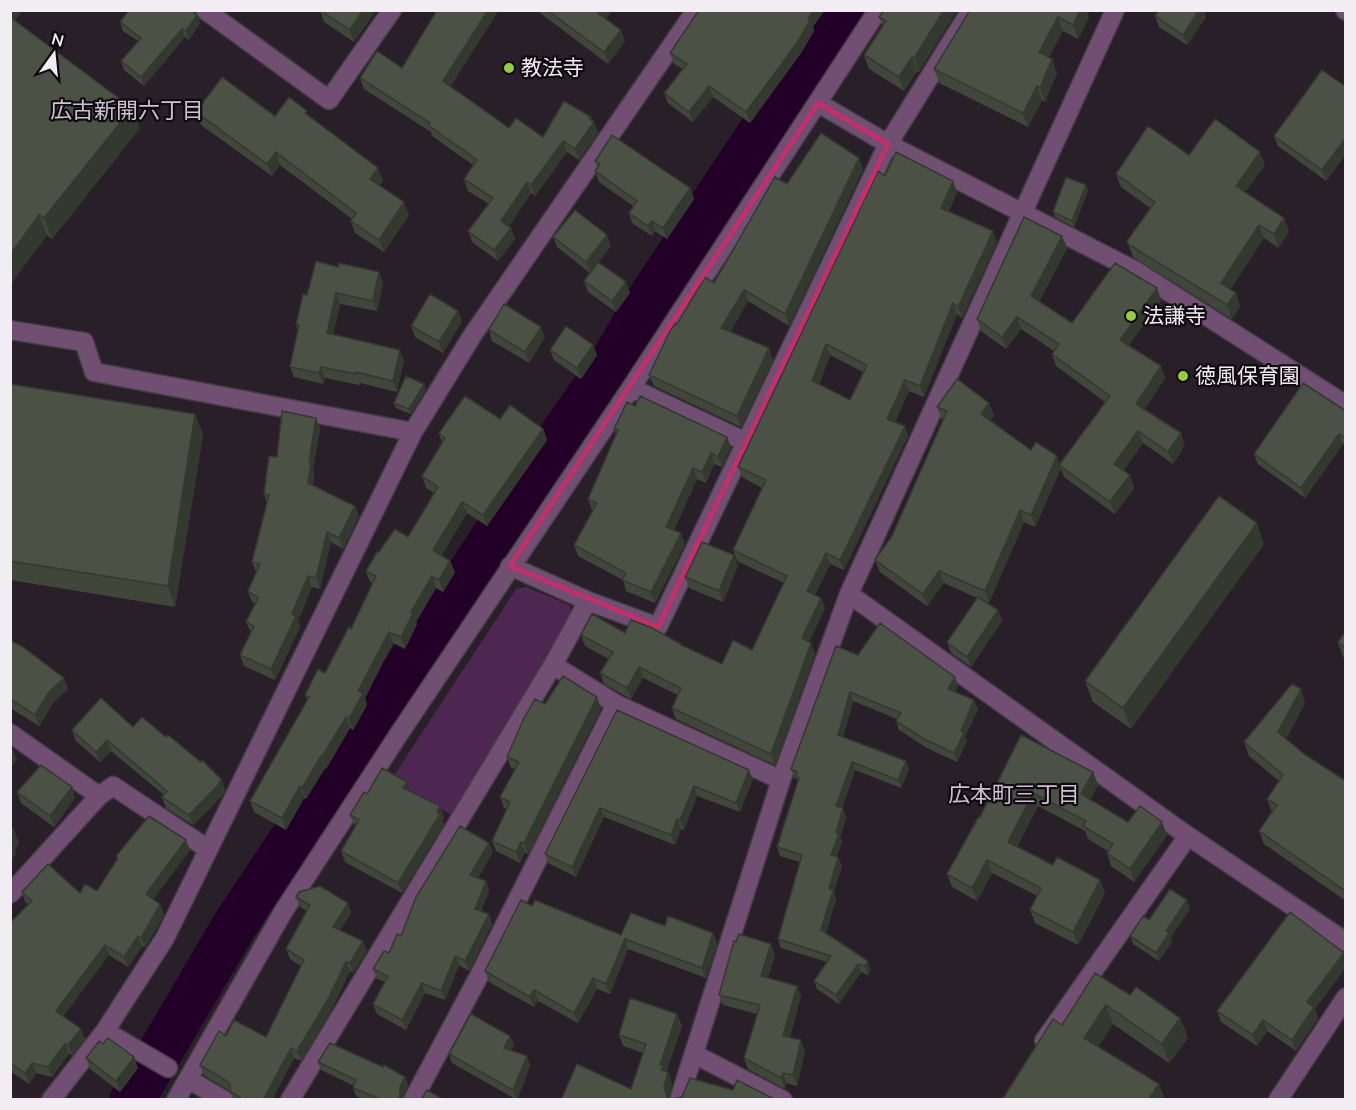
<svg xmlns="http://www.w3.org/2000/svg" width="1356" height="1110" font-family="'Nunito Sans','Noto Sans JP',sans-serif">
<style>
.green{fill:#4d2751}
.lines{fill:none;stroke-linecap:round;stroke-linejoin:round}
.river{stroke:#220027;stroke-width:45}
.minor-casing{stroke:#443c45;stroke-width:21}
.minor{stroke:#704f73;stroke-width:18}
.wall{fill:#40463a;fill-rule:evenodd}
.shaded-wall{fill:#343930}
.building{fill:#4b5144;stroke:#343930;stroke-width:1.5;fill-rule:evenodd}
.marked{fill:none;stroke:#c72d6a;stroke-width:4.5;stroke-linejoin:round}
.poi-dot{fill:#93cc3d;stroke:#0e0a0f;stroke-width:2}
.labels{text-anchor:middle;stroke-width:4.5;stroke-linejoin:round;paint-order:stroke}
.poi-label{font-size:21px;fill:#f2ecf3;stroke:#0e0a0f;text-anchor:start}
.neighbourhood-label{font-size:22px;fill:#cec1cf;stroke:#0e0a0f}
</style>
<rect width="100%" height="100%" fill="#281f29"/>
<path class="green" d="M526,587L569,605L573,617L453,816L391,780L516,589Z"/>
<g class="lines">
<path class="river" d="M132,1100L234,926L557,442L611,364L646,304L842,10"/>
<defs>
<path id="minor" d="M205,10L329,100L392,10
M1345,10L1346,11
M818,103L888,144L1136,271L1346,405
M10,330L84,342L94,372L413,432
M631,388L746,442
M510,566L588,601L658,627L888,144L971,10
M849,594L1188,836L1346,942
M553,665L616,704L781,780
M10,733L99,796
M10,894L99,796L113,786L208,849
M105,1031L168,1068
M1044,1041L1188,836
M694,1054L783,1100
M188,1079L224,1100
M51,1100L105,1031L165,938L413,432L472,336L696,10
M176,1100L283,912L397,737L631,388L878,10
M290,1100L553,665L588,601
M413,1100L479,976L616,704
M679,1100L781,780L849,594L1115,10
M1278,1100L1346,997"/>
</defs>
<use href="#minor" class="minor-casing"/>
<use href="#minor" class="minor"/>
</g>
<path class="wall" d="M10,10H22L15,20L140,128L52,239L47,235L10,285Z
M320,10H376L354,42L324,22Z
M499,10L450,86L509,128L543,137L592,121L594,122L598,133L579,160L567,152L535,196L531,193L509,226L511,228L515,239L498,261L472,242L468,231L489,204L468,191L464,179L473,165L432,136L431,132L364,89L360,78L402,68Z
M536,10H612L606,19L625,41L608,64Z
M884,10H957L919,72L917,71L904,91L869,69L864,55L883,26L879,17Z
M970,10L1089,17L1078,39L1063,31L1049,57L1057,73L1045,102L1042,100L1028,127L939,83L934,69Z
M1159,10H1203L1206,17L1187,45L1159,27L1155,16Z
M197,15L200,23L189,40L185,37L144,86L124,70L121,61L138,41L123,31L120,22Z
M813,27L814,31L801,53L750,123L713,97L693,122L668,103L664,93L683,69L674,64L670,53Z
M1346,87V154L1326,181L1278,146L1274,136Z
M196,112L275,116H309L383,181L379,185L409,215L384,252L355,233L351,221L352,219L280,165L272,176L201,125Z
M1189,155L1265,165L1245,192L1284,218L1289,232L1278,248L1264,238L1230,290L1236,293L1240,307L1232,319L1133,257L1127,241L1150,208L1121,187L1116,174Z
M859,158L863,169L789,326L748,301L730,332L773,360L741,427L654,386L649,375L677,324L714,283L787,184Z
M595,161L690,188L694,199L667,239L655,231L652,236L632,223L629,213L633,206L599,182L595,171L597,168Z
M885,176L957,192L949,211L997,242L962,318L957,314L924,397L909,391L895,422L905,426L908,436L844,570L830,564L815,595L821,598L825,608L809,642L811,643L815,654L775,765L676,719L672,708L678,695L643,678L631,699L604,684L600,673L609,659L585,646L581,635L625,633L681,644L682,646L722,664L752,650L784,583L737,561L733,550L762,488L742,477L738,467ZM830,355L863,372L850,400L819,385Z
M1088,190L1074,227L1055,217L1053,212Z
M1062,236L1067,248L1039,302L1072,323L1161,300L1129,345L1165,378L1145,409L1185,445L1173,464L1143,443L1123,471L1130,475L1134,488L1115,514L1064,477L1061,469L1035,527L1024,522L989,603L983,600L1002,621L971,667L951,653L947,642L977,598L944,583L927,606L880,572L875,560L892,536L944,420L941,419L937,407L994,415L990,420L1031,450L1060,464L1105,402L1056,366L1052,354L1054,351L1021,329L1006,349L981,331L977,319Z
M553,237L611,246L598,262L630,293L616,312L588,292L584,281L590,273L557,247Z
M383,282L377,311L340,304L333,335L404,360L397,392L360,383V385L325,378L323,384L294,377L290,367L298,331L296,325L307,295Z
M458,311L462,321L443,353L415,337L411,326Z
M489,330L545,337L529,363L492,341Z
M593,345L597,355L581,379L554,360L550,350Z
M10,384L195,414L203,435L175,607L10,580Z
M424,384L426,389L411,414L396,408L394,403Z
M1346,411V446L1343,444L1305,498L1258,464L1254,454Z
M500,419L543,429L547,440L487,526L467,513L441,555L450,561L455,572L443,592L436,588L416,622L417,624L405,649L393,643L365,698L367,705L353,730L350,728L326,769L325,768L306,799L304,798L286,830L254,812L250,801L307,700L305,695L325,673L351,629L373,583L370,582L366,571L379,552L408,537L434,493L426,488L422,476L442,443L439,433Z
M320,428L313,469L314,473L313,485L355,506L359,516L343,549L331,542L320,589L312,587L298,621L300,627L275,680L244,666L240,655L251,633L246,622L255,604L252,602L248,591L256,572L252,562L267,503L264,494Z
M614,429L731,447L722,467L714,464L706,483L697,479L674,530L685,544L655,603L626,591L623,580L578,556L574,545L593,510H592L588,499L616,434Z
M1264,544L1131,729L1093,702L1085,681Z
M738,566L723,602L689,588L685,577Z
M1346,631V659L1343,657L1338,642Z
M10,640L68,689L53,703L39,726L10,708Z
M858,655L958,686L955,692L978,709L965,737L967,741L957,762L927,748L899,730L896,721L897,719L853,701L843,737L909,769L901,788L855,770L842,808L846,817L840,838L842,842L837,856L838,857L842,866L834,892L836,899L826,933L871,970L868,975L861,972L839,1004L817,989L814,981L827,962L781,948L778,939L800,862L780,856L777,847L798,783L797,779L794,778L791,769Z
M1305,703L1286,739L1304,754L1346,781V901L1264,844L1259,831L1272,812L1267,799L1279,781L1249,756L1244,742Z
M545,704L601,708L528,854L525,852L520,863L496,851L492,841L507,809L504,808L500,797L515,769L511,768L507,757Z
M617,710L753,779L740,812L697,796L684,830L681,829L675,845L604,817L576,877L548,863L545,854Z
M133,727L166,737L221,779L225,790L222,796L193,825L166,808L162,797L164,795L111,751L100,762L76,741L72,730Z
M1021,735L1093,772L1098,785L1090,799L1128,822L1167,835L1134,882L1111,866L1107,853L1108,851L1088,839L1085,831L1038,806L1017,847L1053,865L1100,880L1105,893L1078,945L1035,923L1030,910L1037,896L992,873L977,901L952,887L947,874L980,817Z
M410,791L444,817L442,821L444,824L402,893L345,862L341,851L355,826L350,815L367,794Z
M17,792L75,798L54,827L21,803Z
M489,843L493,852L478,878L486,881L489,891L481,911L489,914L492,924L469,971L459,965L445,1000L425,993L406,1030L377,1014L373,1004L385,982L377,979L373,969L389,953L401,936Z
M190,850L153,899L160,904L164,915L145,948L142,946L128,967L109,955L63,1016L85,1039L72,1055L69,1054L52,1077L36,1073L29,1084L10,1071V923L28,904L25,902L22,892L80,893L97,891L117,859L116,856Z
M296,897L348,903L351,913L340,930L367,951L353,973L350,971L332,1009L301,1061L294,1058L272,1100H234L230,1091L203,1075L200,1065L226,1036L266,1037L301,966L290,959L286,949L307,911L300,907Z
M532,906L621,935L665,926L713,933L717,944L706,978L628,949L610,994L597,989L578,1023L538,1001L534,1007L489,982L485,971Z
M1190,909L1171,937L1172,942L1159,961L1133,944L1130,936L1149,920Z
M775,955L768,978L801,996L790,1037L805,1051L797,1086L786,1083L785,1089L748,1069L744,1058L757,1014L723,1005L719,995Z
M1346,956V967L1315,1009L1318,1018L1296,1051L1267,1031L1257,1046L1221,1022L1217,1011Z
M1130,995L1180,1018L1188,1038L1169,1063L1113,1024L1098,1047L1159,1084L1165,1100H1002L1062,1025Z
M677,1014L682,1026L666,1072H668L672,1084L668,1097L672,1099L733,1090L777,1100H561L631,1089L643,1053L623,1046L619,1035Z
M510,1036L514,1045L511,1051L527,1056L530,1066L517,1100L452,1063L449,1054Z
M103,1044L138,1068L120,1092L90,1069L86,1058Z
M318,1062L383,1067L405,1077L408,1085L403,1095V1100H366L356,1096L353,1088L354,1086L321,1070Z"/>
<path class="shaded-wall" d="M10,10H22L10,28Z
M363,10H376L354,42L350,30Z
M488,10H499L447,92L443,81Z
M600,10H612L602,24L598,13Z
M814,10H825L813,27L814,31L801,53L750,123L746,112Z
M944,10H957L919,72L914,58Z
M1080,10H1087L1089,17L1078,39L1073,25Z
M1199,10H1203L1206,17L1187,45L1183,35Z
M197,15L200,23L189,40L186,31Z
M1058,17L1063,31L1044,66L1039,52Z
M182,29L185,37L144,86L141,77Z
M621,30L625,41L608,64L604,52Z
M912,57L917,71L904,91L899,77Z
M1052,59L1057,73L1045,102L1040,88Z
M709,86L713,97L693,122L689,112Z
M1037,86L1042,100L1028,127L1023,113Z
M132,108L140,128L52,239L44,218Z
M591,117L593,123L594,122L598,133L579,160L575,149Z
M1345,139L1346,142V154L1326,181L1322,170Z
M563,141L567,152L535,196L531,185Z
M276,152L280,165L272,176L267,164Z
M1260,152L1265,165L1240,199L1236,186Z
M859,158L863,169L789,326L785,314Z
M378,168L383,181L375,191L370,179Z
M953,181L957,192L945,219L941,208Z
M527,182L531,193L505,232L501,221Z
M1086,185L1088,190L1074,227L1072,221Z
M690,188L694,199L667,239L663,228Z
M404,202L409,215L384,252L379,240Z
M39,215L47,235L10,285V255Z
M1284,218L1289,232L1278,248L1274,234Z
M652,221L655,231L652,236L648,226Z
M1259,225L1264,238L1225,297L1221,283Z
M511,228L515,239L498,261L494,250Z
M993,231L997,242L962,318L958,307Z
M607,235L611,246L590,273L586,262Z
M1062,236L1067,248L1036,308L1031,296Z
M379,272L383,282L377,311L373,301Z
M626,282L630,293L616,312L612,301Z
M1157,288L1161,300L1124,352L1120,340Z
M744,290L748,301L725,340L721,328Z
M336,293L340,304L331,344L327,333Z
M1236,293L1240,307L1232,319L1227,305Z
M953,303L957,314L924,397L920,386Z
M458,311L462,321L443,353L439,342Z
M1017,317L1021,329L1006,349L1002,337Z
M541,327L545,337L529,363L525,352Z
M826,344L830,355L816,392L812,381Z
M593,345L597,355L581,379L577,368Z
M769,348L773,360L741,427L737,416Z
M400,350L404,360L397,392L393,381Z
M1161,366L1165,378L1140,416L1136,404Z
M321,367L325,378L323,384L319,373Z
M905,380L909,391L891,429L887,419Z
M424,384L426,389L411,414L409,409Z
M989,403L994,415L986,426L981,414Z
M195,414L203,435L175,607L168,586Z
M316,418L320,428L313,469L314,473L312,494L308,483L309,462Z
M905,426L908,436L844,570L840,560Z
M543,429L547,440L487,526L483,515Z
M1138,431L1143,443L1119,477L1114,464Z
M1181,433L1185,445L1173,464L1168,452Z
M1339,434L1343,444L1305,498L1301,488Z
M727,437L731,447L722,467L718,457Z
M711,453L714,464L706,483L702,472Z
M1057,456L1061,469L1035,527L1031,515Z
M693,468L697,479L670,538L666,527Z
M1130,475L1134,488L1115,514L1110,502Z
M462,502L467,513L438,562L433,550Z
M355,506L359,516L343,549L339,538Z
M1020,510L1024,522L989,603L985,591Z
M1257,523L1264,544L1131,729L1123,708Z
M327,532L331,542L320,589L316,578Z
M681,533L685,544L655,603L651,592Z
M826,553L830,564L811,602L807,591Z
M734,555L738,566L723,602L719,591Z
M450,561L455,572L443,592L439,580Z
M939,571L944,583L927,606L923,594Z
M308,576L312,587L298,621L300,627L275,680L271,669Z
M432,576L436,588L416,622L417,624L405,649L401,637L411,612Z
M821,598L825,608L806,648L802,638Z
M998,610L1002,621L971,667L967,657Z
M389,632L393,643L365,698L367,705L353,730L349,719L358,691Z
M811,643L815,654L775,765L771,754Z
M639,667L643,678L631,699L627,688Z
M955,677L958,686L951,698L948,689Z
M64,678L68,689L53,703L39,726L35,715L49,692Z
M1301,689L1305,703L1282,745L1278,732Z
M850,692L853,701L841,744L838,735Z
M597,697L601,708L528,854L524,843Z
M974,700L978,709L965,737L967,741L957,762L954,753L961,731Z
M346,717L350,728L326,769L322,757Z
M107,740L111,751L100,762L96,752Z
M13,749L17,760L10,769V753Z
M321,756L325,768L306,799L302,788Z
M906,761L909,769L901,788L898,780Z
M852,762L855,770L839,815L836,806Z
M749,770L753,779L740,812L736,803Z
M1093,772L1098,785L1086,807L1081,794Z
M221,779L225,790L222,796L193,825L189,815Z
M407,782L410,793L403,788Z
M300,786L304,798L286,830L282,818Z
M694,786L697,796L684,830L680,820Z
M72,787L75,798L54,827L50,816Z
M1033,793L1038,806L1012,855L1008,842Z
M440,806L444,817L442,821L444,824L402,893L398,883Z
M600,808L604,817L576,877L572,867Z
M843,808L846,817L840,838L842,842L834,863L831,855Z
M677,819L681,829L675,845L671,835Z
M1162,822L1167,835L1134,882L1130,869Z
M14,830L19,843L15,850L16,854L10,862V835Z
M186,840L190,850L150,904L146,894Z
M521,842L525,852L520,863L516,852Z
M489,843L493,852L474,885L470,875Z
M838,857L842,866L834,892L836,899L824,939L821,930L829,889Z
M987,860L992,873L977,901L972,888Z
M1100,880L1105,893L1078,945L1073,932Z
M486,881L489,891L478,918L475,909Z
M1187,900L1190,909L1171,937L1172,942L1159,961L1156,953L1166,931Z
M348,903L351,913L336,937L333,927Z
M160,904L164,915L145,948L141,938Z
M489,914L492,924L469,971L465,961Z
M713,933L717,944L706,978L702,968Z
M138,936L142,946L128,967L124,957Z
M625,939L628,949L610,994L606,984Z
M363,941L367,951L353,973L350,963Z
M771,944L775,955L765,987L761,976Z
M105,945L109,955L60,1021L56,1011Z
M1344,953L1346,956V967L1315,1009L1318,1018L1296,1051L1292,1040L1307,1002Z
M455,956L459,965L445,1000L441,991Z
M868,961L871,970L868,975L865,966Z
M346,962L350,971L332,1009L301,1061L297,1051Z
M858,964L861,972L839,1004L836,995Z
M593,978L597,989L578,1023L574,1013Z
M422,983L425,993L406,1030L402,1020Z
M797,986L801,996L787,1047L783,1036Z
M534,990L538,1001L534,1007L530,997Z
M1106,1005L1113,1024L1091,1058L1084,1038Z
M677,1014L682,1026L666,1073L661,1070L660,1065Z
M1180,1018L1188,1038L1169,1063L1162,1044Z
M1263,1020L1267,1031L1257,1046L1253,1035Z
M81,1029L85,1039L72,1055L68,1045Z
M510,1036L514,1045L507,1058L504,1048Z
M801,1040L805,1051L797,1086L793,1075Z
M65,1044L69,1054L52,1077L48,1067Z
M291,1048L294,1058L272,1100H263Z
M527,1056L530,1066L517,1100L513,1090Z
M134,1057L138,1068L120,1092L116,1081Z
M32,1063L36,1073L29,1084L25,1073Z
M668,1072L672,1084L668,1100L664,1086Z
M783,1073L786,1083L785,1089L781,1078Z
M405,1077L408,1085L403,1095V1100H398L400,1087Z
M1159,1084L1165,1100H1148Z"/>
<path class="building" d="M129,10H191L197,15L186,31L182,29L141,77L121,61L141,38L120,22Z
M320,10H363L350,30Z
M437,10H488L443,81L509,128L516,118L543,137L564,101L591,117L589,119L594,122L575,149L563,141L531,185L527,182L501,221L511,228L494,250L468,231L493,198L464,179L477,160L428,125L430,123L360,78L377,51L402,68Z
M547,10H600L598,13L621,30L604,52Z
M699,10H814L808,19L810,20L797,43L746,112L709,86L689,112L664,93L687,64L670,53Z
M884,10H944L914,58L912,57L899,77L864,55L886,21L879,17Z
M970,10H1080L1073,25L1058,17L1039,52L1052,59L1040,88L1037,86L1023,113L934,69Z
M1159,10H1199L1183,35L1155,16Z
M10,17L132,108L44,218L39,215L10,255Z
M1322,70L1346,87V140L1345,139L1322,170L1274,136Z
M222,77L275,116L289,97L307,111L305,113L378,168L370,179L404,202L379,240L351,221L356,213L276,152L267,164L196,112Z
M1215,119L1260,152L1236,186L1284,218L1274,234L1259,225L1221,283L1236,293L1227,305L1128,244L1127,241L1155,202L1116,174L1148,126L1189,155Z
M821,133L859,158L785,314L744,290L721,328L769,348L737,416L649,375L670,331L675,323L677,324L705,277L714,283L775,177L787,184Z
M612,135L690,188L663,228L652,221L648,226L629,213L637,201L595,171L600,164L595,161Z
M896,152L953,181L941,208L993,231L958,307L953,303L920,386L905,380L887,419L905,426L840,560L826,553L807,591L821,598L802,638L811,643L771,754L672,708L681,688L639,667L627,688L600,673L613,652L581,635L592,614L625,633L631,620L650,627L681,644V645L722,664L733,640L752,650L787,576L733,550L766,480L738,467L878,171L885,176ZM826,344L867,365L850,400L812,381Z
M1066,177L1086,185L1072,221L1053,212Z
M575,210L607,235L586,262L553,237Z
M1024,217L1062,236L1031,296L1072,323L1115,263L1157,288L1120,340L1161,366L1136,404L1181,433L1168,452L1138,431L1114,464L1130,475L1110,502L1059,465L1110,396L1052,354L1059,344L1017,317L1002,337L977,319Z
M316,261L338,267L339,263L379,272L373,301L336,293L327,333L400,350L393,381L356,372V374L321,367L319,373L290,367L299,325H296L303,294L307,295Z
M598,262L626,282L612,301L584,281Z
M430,294L458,311L439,342L411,326Z
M504,304L541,327L525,352L489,330Z
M566,326L593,345L577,368L550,350Z
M406,376L424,384L409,409L394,403Z
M957,379L989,403L981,414L1031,450L1036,442L1057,456L1031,515L1020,510L985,591L939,571L923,594L875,560L892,536L947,411L937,407Z
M1303,383L1346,411V438L1339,434L1301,488L1254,454Z
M10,384L195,414L168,586L10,561Z
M465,396L500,419L510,405L543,429L483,515L462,502L433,550L450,561L439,580L432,576L411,612L413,613L401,637L389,632L358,691L363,693L349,719L346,717L322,757L321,756L302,788L300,786L282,818L250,801L309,697L305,695L318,669L325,673L349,627L351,629L376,576L366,571L377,552H379L395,529L408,537L438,487L422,476L445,438L439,433Z
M640,396L727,437L718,457L711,453L702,472L693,468L666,527L681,533L651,592L622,580L626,573L574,545L597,503L588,499L618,430L614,429L627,402L635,406Z
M282,411L316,418L309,462H311L308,483L355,506L339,538L327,532L316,578L308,576L292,614L296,616L271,669L240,655L254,626L246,622L258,598L248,591L260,564L252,562L269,495L264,494L269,456L277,457Z
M1219,496L1257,523L1123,708L1085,681Z
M702,542L734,555L719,591L685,577Z
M978,597L998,610L967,657L947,642Z
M880,623L955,677L948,689L974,700L961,731L964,733L954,753L924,739L896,721L901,713L850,692L838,735L906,761L898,780L852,762L836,806L843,808L836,833L839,834L831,855L838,857L829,889L833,890L821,930L868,961L865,966L858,964L836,995L814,981L831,956L778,939L802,855L777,847L799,778L796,777L797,772L791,769L836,646L858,655Z
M1346,631V648L1338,642Z
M10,640L23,647L64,678L49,692L35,715L10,699Z
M563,676L597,697L524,843L521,842L516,852L492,841L510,802L500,797L519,762L507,757L523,720L535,699L545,704Z
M1292,684L1301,689L1278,732L1304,754L1346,781V887L1344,890L1259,831L1277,805L1267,799L1283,775L1244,742Z
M101,698L133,727L142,717L166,737L168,735L201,762L202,760L221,779L218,785L189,815L162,797L167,791L107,740L96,752L72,730Z
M617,710L749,770L736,803L694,786L680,820L677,819L671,835L600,808L572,867L545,854Z
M1021,735L1093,772L1081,794L1128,822L1140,806L1162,822L1130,869L1107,853L1113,844L1083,826L1086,821L1033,793L1008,842L1053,865L1057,857L1100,880L1073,932L1030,910L1041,888L987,860L972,888L947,874L979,816L980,817Z
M41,765L72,787L50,816L17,792Z
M382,768L407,782L403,788L440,806L437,812L440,814L398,883L341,851L359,820L350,815L364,792L367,794Z
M149,816L186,840L146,894L160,904L141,938L138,936L124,957L105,945L56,1011L81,1029L68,1045L65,1044L48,1067L32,1063L25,1073L10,1063V923L32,901L22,892L48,864L80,893L85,884L97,891L118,858L116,856Z
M460,826L489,843L470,875L486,881L475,909L489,914L465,961L455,956L441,991L422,983L402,1020L373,1004L388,976L373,969L384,951L389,953L397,934L401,936L416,897Z
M10,827L14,830L10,835Z
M320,886L348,903L333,927L363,941L350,963L346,962L328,999L297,1051L291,1048L263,1100H238L240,1097L231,1092L230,1085L227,1081L200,1065L219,1031L226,1036L234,1020L266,1037L304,960L286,949L310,905L296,897L299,892Z
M1170,889L1187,900L1166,931L1169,933L1156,953L1130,936L1143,916L1149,920Z
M521,900L532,906L535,900L621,935L631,913L665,926L668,916L713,933L702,968L625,939L606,984L593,978L574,1013L534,990L530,997L485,971Z
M1290,912L1344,953L1307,1002L1314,1007L1292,1040L1263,1020L1253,1035L1217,1011Z
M739,934L771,944L761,976L797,986L783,1036L801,1040L793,1075L783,1073L781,1078L744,1058L760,1005L719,995L734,941L736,942Z
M1095,973L1130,995L1136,987L1180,1018L1162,1044L1106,1005L1084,1038L1159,1084L1148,1100H1002L1053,1019L1062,1025Z
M630,998L677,1014L660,1065H663L661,1070L668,1072L664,1086L667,1097L672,1099L682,1097L690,1078L733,1090L737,1080L776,1100H561L577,1064L631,1089L646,1044L619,1035Z
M471,1014L510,1036L504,1048L527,1056L513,1090L449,1054Z
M108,1038L134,1057L116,1081L86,1058L99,1041L103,1044Z
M330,1043L383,1067L384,1065L405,1077L400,1087V1096L398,1100H383L353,1088L356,1080L318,1062Z
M427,1090L444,1100H421Z"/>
<path class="marked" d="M818,103L888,144L658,627L510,566Z"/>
<g class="poi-dot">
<circle cx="509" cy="68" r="6"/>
<circle cx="1131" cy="316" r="6"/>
<circle cx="1183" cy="376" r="6"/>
</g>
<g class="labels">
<g class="poi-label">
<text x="521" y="75">教法寺</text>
<text x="1143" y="323">法謙寺</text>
<text x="1195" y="383">徳風保育園</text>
</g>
<g class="neighbourhood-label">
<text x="127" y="118">広古新開六丁目</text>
<text x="1014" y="802">広本町三丁目</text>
</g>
</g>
<rect width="1356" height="1110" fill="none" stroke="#f2ecf3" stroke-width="24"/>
<g transform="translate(54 54) rotate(15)" stroke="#0e0a0f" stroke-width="4.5" paint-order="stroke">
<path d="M0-4.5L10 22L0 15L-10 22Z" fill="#f2ecf3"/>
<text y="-9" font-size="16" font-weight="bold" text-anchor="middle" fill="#f2ecf3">N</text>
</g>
</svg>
